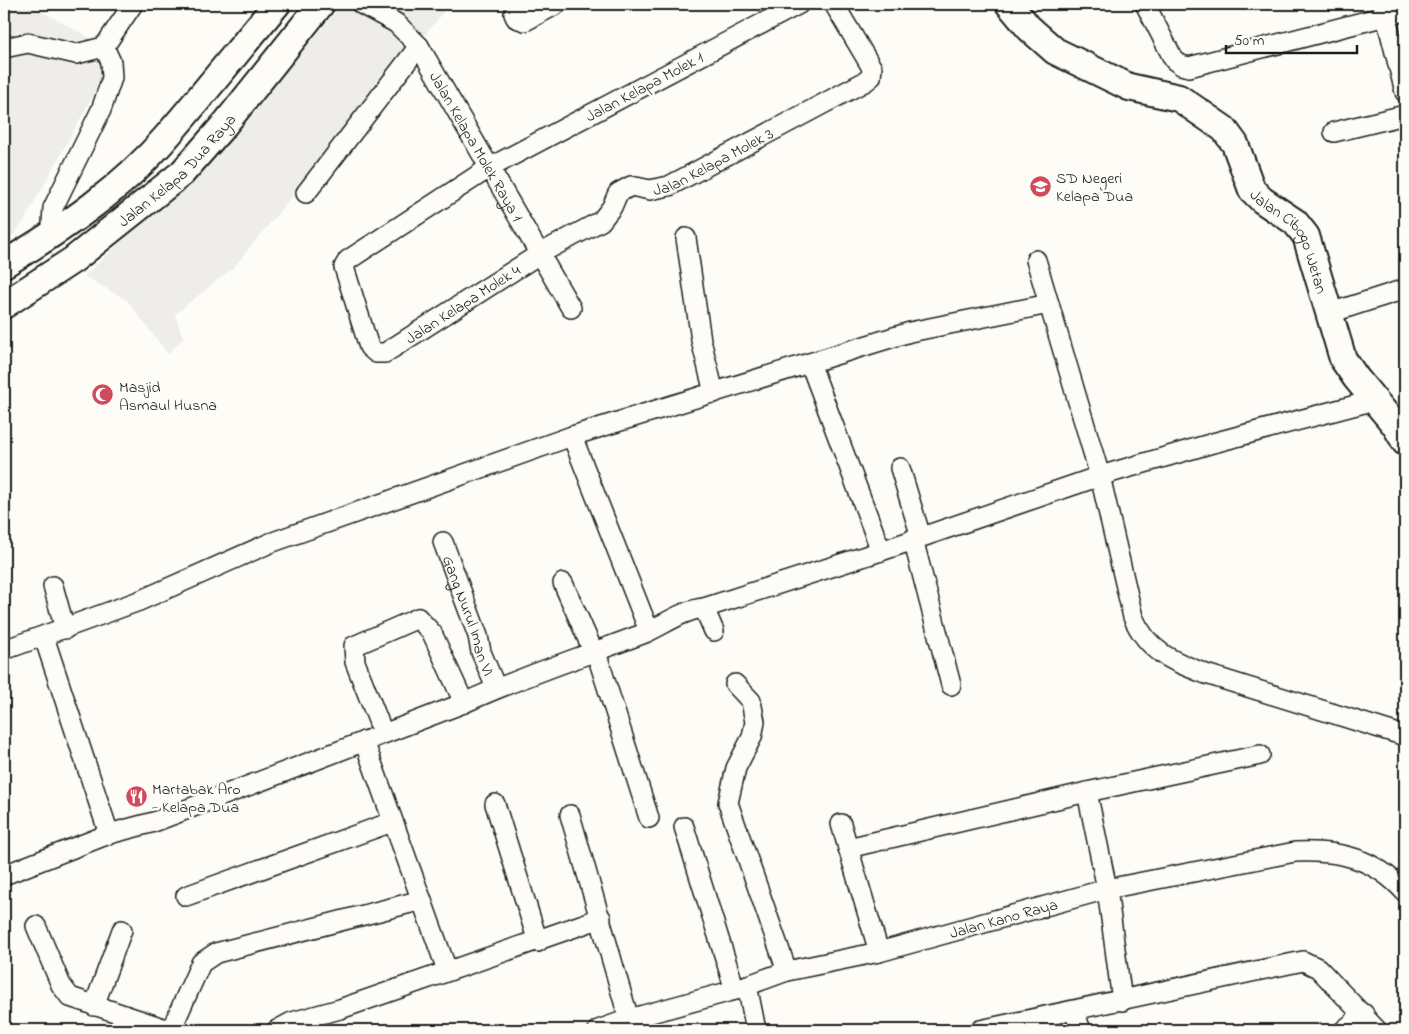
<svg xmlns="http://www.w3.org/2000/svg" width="1409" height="1034" font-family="'Indie Flower',sans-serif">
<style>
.built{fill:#eeede9}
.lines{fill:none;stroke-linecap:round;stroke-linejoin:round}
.street-casing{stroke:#1c1c1c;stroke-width:22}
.secondary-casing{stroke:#1c1c1c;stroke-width:30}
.street{stroke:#fdfcf7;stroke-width:19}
.secondary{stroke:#fdfcf7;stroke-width:26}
.labels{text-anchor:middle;stroke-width:5;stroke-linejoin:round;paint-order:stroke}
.street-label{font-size:16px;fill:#1c1c1c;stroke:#fdfcf7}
.poi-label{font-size:16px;fill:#1c1c1c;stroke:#fdfcf7;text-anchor:start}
</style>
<rect width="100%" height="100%" fill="#fdfcf7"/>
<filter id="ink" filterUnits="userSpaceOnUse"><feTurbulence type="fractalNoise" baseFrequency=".02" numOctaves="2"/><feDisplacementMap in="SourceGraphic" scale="10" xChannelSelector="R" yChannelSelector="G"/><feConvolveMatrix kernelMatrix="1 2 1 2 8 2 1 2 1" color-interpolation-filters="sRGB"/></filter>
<g filter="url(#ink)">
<path class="built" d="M4,4L29,5L117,52L24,221L4,247Z
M342,4H450L233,268L175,314L183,338L168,354L127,300L84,276L222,149Z"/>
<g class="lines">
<defs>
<g id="street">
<path id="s1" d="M361,4L396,23L419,46L571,308"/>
<path d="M520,4L514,14L516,18L525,21L557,4"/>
<path id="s2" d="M799,4L489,168L348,260L344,267L369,347L376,353H385L541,253L601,221L612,207L618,193L631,186L650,190L669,186L866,81L871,77L872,68L834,4"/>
<path d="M1145,4L1174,60L1181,65L1189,67L1405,11"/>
<path d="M1383,5L1405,92"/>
<path d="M104,47L133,4"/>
<path d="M4,48L28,43L76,54L104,47"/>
<path d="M1334,132L1405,115"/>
<path d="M306,193L419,46"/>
<path d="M55,233L52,223L53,208L101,110L112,78L111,62L104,47"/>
<path d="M686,238L701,340L714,393"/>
<path d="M1036,260L1100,476L1133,617C1148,652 1172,661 1206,674L1405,736"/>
<path d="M1330,313L1405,289"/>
<path d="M810,363L881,551"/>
<path d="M572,436L649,631"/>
<path d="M900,468L921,537"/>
<path d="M913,539L951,685"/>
<path id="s3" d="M443,542L478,636L481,652L496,688"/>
<path d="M563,583L594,653"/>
<path d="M53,586L65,629"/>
<path d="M704,608L714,631"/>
<path d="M44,637L109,834"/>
<path d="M4,650L139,601L270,543L572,436L910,332L1049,304"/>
<path d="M596,652L649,818"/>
<path d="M735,684L751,701L755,722L752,737L736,768L728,803L787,971"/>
<path d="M383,733L355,662L354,646L418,618L432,633L464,703"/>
<path d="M364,741L447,970"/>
<path d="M1087,792L1107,889L1122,1001"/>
<path d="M495,804L538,942"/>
<path d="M570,815L632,1030"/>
<path d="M841,824L879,952"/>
<path d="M684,827L735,990"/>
<path d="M848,848L1087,792L1260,755"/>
<path d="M4,875L109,834L154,822L464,703C522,676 585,656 645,633C664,625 683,610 704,608L881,551L1100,476L1213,443L1375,400"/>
<path d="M186,896L392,822"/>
<path d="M36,926L61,985L70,997L169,1030"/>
<path d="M747,985L756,1030"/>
<path d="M94,1006L122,930"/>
<path d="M1074,1011L1081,1030"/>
<path d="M171,1030L201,963L216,953L422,900"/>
<path d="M277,1030L292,1022L340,1009L601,918"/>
<path id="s4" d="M598,1030L629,1019L735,990L787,971L879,952L1107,889L1295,852C1340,850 1374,858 1405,892"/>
<path d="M980,1030L1303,961L1318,968L1377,1030"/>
<path d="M1344,1030L1364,1014"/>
</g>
<g id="secondary">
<path id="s5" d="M1009,4L1029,28L1055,51L1129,87L1179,98L1224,129L1235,144L1252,190L1262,200L1295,222L1306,236L1343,359L1356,378L1395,425L1405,442"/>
<path d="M4,264C63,229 123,188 168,135C205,92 241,47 277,4"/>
<path id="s6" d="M4,305L73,260L182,173L225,124L321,4"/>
</g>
</defs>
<use href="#street" class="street-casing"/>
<use href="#secondary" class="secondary-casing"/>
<use href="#street" class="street"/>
<use href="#secondary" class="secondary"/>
</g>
</g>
<defs>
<symbol id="school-disc" viewBox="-11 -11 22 22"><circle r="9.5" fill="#d1495b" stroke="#fdfcf7"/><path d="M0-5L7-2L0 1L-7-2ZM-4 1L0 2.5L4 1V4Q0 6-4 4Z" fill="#fff"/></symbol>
<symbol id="mosque-disc" viewBox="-11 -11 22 22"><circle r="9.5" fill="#d1495b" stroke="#fdfcf7"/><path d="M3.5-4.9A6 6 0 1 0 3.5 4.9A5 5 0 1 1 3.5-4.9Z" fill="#fff"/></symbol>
<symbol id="restaurant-disc" viewBox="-11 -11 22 22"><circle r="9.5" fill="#d1495b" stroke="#fdfcf7"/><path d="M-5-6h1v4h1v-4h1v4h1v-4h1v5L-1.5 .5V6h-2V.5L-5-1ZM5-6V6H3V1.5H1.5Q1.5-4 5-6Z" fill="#fff"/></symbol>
</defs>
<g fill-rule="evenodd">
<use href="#school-disc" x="1028" y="174" width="25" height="25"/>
<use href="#mosque-disc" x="90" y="382" width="25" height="25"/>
<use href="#restaurant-disc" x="124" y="784" width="25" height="25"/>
</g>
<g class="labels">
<g class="street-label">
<text transform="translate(644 86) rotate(-28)" y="6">Jalan Kelapa Molek 1</text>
<text dy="6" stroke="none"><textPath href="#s1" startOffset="188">Jalan Kelapa Molek Raya 1</textPath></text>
<text dy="6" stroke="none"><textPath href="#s2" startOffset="1019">Jalan Kelapa Molek 3</textPath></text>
<text dy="6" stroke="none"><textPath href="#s6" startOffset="220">Jalan Kelapa Dua Raya</textPath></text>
<text dy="6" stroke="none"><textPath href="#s5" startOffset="388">Jalan Cibogo Wetan</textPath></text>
<text dy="6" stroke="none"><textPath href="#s2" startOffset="721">Jalan Kelapa Molek 4</textPath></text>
<text dy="6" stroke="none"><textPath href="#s3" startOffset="78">Gang Nurul Iman VI</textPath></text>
<text dy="6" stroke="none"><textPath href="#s4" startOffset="421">Jalan Kano Raya</textPath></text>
</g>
<g class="poi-label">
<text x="1056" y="183">SD Negeri<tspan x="1056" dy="18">Kelapa Dua</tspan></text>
<text x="119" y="392">Masjid<tspan x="119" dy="18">Asmaul Husna</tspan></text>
<text x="152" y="794">Martabak Aro<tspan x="152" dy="18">- Kelapa Dua</tspan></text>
</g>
</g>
<rect width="1409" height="1034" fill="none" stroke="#fdfcf7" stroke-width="20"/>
<rect x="10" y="10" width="1389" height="1014" fill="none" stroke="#1c1c1c" stroke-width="2" filter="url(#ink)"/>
<path d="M1226 45v8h131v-8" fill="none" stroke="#1c1c1c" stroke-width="2.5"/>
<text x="1234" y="45" font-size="15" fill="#1c1c1c" stroke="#fdfcf7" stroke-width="4" paint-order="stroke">50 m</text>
</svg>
